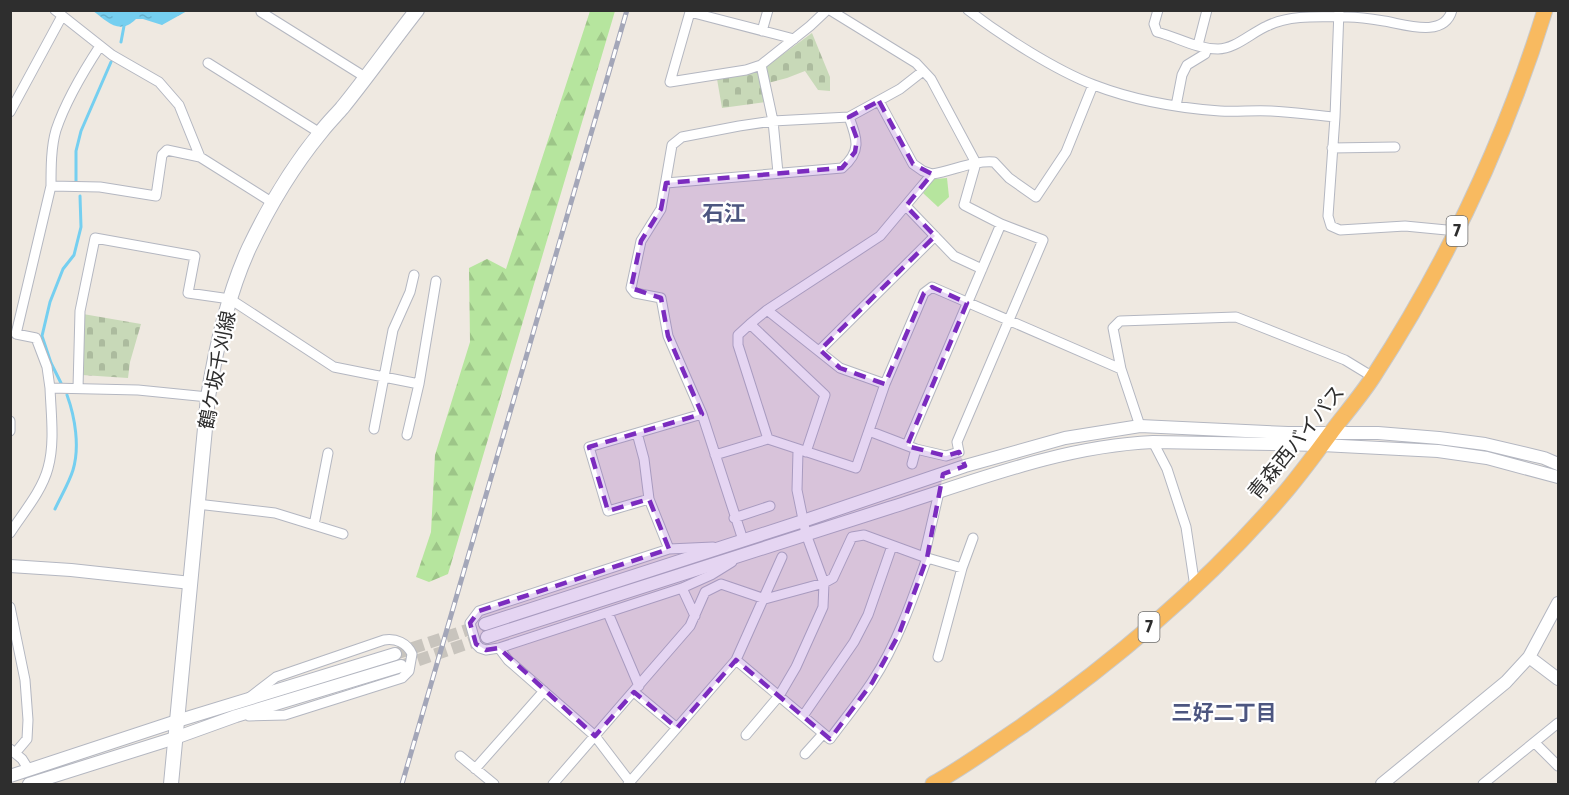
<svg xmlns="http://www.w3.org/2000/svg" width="1569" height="795" font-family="'Fira Sans Condensed','Noto Sans JP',sans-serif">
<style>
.green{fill:#b6e59e}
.forest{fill:url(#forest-firs)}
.cemetery{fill:url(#cemetery-stones)}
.water{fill:url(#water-ripples)}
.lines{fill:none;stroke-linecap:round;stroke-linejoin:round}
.stream{stroke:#75cff0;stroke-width:3}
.tertiary-tunnel{stroke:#c8c4bd;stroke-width:12;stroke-dasharray:12 6;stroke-linecap:butt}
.minor-casing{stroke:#b4b7c1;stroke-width:11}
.tertiary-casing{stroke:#b4b7c1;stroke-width:14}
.secondary-casing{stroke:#b4b7c1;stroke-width:16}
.trunk-casing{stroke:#c9c9c9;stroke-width:17}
.minor{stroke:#fff;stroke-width:9}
.tertiary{stroke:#fff;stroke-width:12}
.secondary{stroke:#fff;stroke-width:14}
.trunk{stroke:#f8ba60;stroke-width:15}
.rail-casing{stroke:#a3a6b8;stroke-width:5}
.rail{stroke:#fff;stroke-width:3;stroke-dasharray:9;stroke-linecap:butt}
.marked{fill:#7b2cbf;fill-opacity:0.2;stroke:#7b2cbf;stroke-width:4.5;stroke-dasharray:12 8;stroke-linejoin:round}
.labels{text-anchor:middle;stroke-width:4.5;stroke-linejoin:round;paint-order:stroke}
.shield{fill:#fff;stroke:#6d6d6d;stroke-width:1.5}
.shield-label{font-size:18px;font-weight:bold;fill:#2e2e2e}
.street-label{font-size:20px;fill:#2e2e2e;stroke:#fff}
.neighbourhood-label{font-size:21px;font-weight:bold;fill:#4d5680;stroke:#fff}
.quarter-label{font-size:22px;font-weight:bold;fill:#4d5680;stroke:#fff}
</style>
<defs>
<pattern id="forest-firs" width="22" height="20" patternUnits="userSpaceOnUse" patternTransform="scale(1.5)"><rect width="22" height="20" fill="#b6e59e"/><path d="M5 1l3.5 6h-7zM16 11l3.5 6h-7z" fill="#9dc588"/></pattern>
<pattern id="cemetery-stones" width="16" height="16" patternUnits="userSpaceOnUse" patternTransform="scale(1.5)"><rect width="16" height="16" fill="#c8d9b8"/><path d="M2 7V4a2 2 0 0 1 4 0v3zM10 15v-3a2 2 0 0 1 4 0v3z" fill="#acbb9e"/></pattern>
<pattern id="water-ripples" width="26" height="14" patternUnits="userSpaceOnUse" patternTransform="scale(1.5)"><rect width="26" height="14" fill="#75cff0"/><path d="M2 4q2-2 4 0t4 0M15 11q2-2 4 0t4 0" fill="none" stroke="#66b2ce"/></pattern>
</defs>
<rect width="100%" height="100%" fill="#efe9e1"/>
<path class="green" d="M947,178L949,197L938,207L923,193L934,179Z"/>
<path class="forest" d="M590,11H615L448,574L429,582L416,577L431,532L435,455L470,342L469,268L487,259L506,269Z"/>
<path class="cemetery" d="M812,33L830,77V91L818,90L805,71L787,78L768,83L764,68Z
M759,71L765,102L722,108L717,79Z
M83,314L141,324L130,362L128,378L82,375Z"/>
<path class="water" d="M93,11H187L162,25L143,19H136C119,36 107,21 93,11Z"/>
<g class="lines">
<path class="stream" d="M121,42L124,26
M76,183V151L81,131L111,62
M61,383L51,363L42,336L50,302L63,269L74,255L81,227L80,196
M55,509C61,496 69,483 73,470C80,447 75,417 67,395"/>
<path class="tertiary-tunnel" d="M395,654L485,624
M401,666L487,637"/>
<defs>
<path id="minor" d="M55,10L112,55L159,82L179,105L200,157L273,203
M830,10L916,63L931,79L976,163L964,205L1001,224L1043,240L957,442L959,452L946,456L916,449L869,431
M968,10C1002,36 1055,70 1094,85C1133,100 1178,108 1220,111C1237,112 1254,110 1271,111C1292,112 1313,115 1335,117L1328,216L1331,226L1340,230L1405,226L1457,231
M1158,10L1154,24L1157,32C1177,37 1196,49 1218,49C1235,49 1251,33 1267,26C1291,14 1322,17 1348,17C1360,17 1372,19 1384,21C1404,24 1444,39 1452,10
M261,12L365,77
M762,31L768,10
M794,39L690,12L670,82L746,70L761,65L810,26L827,10
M1198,45L1207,10
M100,46C83,72 66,100 56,130C51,147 51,168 51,186L16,334L36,338L47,367L50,388L138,390L208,397
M208,63L320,133
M761,65L773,121L778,173
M879,101L913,164L923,171L932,174
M1176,106L1182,75L1187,65L1205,54L1207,48
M10,112L62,16
M1335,117L1339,10
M1332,148L1395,147
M666,183L842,168C862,151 857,139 849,117
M51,186L100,187L156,196L162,155L167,150L200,157
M906,206L954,256L982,269
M767,310L840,368L885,384
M750,324L738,335V345L768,439
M820,350L935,236
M1121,369L1113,328L1120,321L1236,317L1345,360L1373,377
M78,388L80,311L95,238L195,256L188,293L230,299L334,367L419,384
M10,421V431
M374,429L393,330L410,292L414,275
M637,433L589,447L608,511L649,499
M407,435L419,384L436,281
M1153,442L1167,469L1186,527L1195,587
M907,445L1001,224
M806,452L825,395L750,324L767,310L880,236L932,174C953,171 974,160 994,162L1009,178L1036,197L1066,152L1093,85
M715,455L768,439L856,468L885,384L924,293L932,287L1121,369L1140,426
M912,464L916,449
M197,504L275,513L343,534
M734,518L770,506
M314,525L328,453
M10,533C23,513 42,491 48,468C55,443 51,414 50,388
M743,540L702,414L668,336L661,298L635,293L631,288L641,241L661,209L672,145L682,137L739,126L773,121L849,117L900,89L923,71
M713,547L669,549L479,611L470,623L476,644L480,648L486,650L499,648L682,588L711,575L732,562
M669,549L649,499L644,459L637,433L702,414
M924,557L939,492
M682,588L695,616
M10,607L25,680L28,720L27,739L16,752
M608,613L639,686
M499,648L508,660L595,736L630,782
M938,657L962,568L973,538
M736,660L830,739C844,720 859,702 872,682C897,644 912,601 927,558
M634,692L677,728
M249,716L285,715L402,678L409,671L412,654C407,643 396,638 384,640L276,677L250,697
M803,716L854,642L868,615L892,546
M746,735L779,696L796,667L823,607L824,583L806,534L797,490L798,451
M1535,743L1558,766
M10,749L22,759L29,770
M805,754L823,734
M460,756L494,784
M475,769L544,691
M553,784L690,626L705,592L721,584L765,599L824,583L833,578L852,537L864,535L924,557L962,568
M628,784L736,660L782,557
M1483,784L1558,723"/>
<path id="tertiary" d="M10,566L71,570L191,583
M485,624L803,521L965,466L1065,438L1140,426L1288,433H1378L1439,438L1485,444L1544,458L1558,464
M487,637C621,594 755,550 889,508C975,481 1062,446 1153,442L1322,445L1438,451L1487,458L1558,477
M1529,657L1558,679
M10,776L177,721L395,654
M29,784L175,738L236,716L401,666
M1382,784L1506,682L1529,657L1558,603"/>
<path id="secondary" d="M171,784L208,397C216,347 228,294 249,248C268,208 293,166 321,132C327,124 335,116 342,108C368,76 391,43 417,10"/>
<path id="trunk" d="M933,784C964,767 992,746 1022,726C1119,658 1210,581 1287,490C1302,472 1316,453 1330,434C1344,415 1360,397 1373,377C1447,263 1505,140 1545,10"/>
</defs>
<use href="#minor" class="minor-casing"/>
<use href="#tertiary" class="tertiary-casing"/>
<use href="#secondary" class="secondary-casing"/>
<use href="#trunk" class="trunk-casing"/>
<use href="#minor" class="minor"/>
<use href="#tertiary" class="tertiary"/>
<use href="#secondary" class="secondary"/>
<use href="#trunk" class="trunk"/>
<defs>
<path id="rail" d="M402,784L627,10"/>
</defs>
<use href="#rail" class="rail-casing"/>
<use href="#rail" class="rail"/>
</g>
<path class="marked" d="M879,101L913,164L932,174L906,206L935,236L820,350L840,368L885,384L924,293L932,287L967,303L907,446L946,456L959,452L965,466L943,474L927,558L899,634L872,683L830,739L736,660L677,728L634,692L595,736L499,648L486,650L476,644L470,623L479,611L669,549L649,499L608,511L589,447L702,414L668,336L661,298L631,288L641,241L661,209L666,183L842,168L855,152L857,139L849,117Z"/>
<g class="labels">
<g class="shield">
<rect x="1446.5" y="216" width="21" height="30" rx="4.5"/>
<rect x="1138.5" y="612" width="21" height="30" rx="4.5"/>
</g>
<g class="shield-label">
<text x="1457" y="237">7</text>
<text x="1149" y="633">7</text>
</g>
<g class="street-label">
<text transform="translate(217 370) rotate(-79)" y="7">鶴ケ坂千刈線</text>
<text transform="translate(1296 442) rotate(-51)" y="7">青森西バイパス</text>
</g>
<g class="neighbourhood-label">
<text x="1224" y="720">三好二丁目</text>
</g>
<g class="quarter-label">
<text x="724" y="221">石江</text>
</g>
</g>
<rect width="1569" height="795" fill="none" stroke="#2e2e2e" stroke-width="24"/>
</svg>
